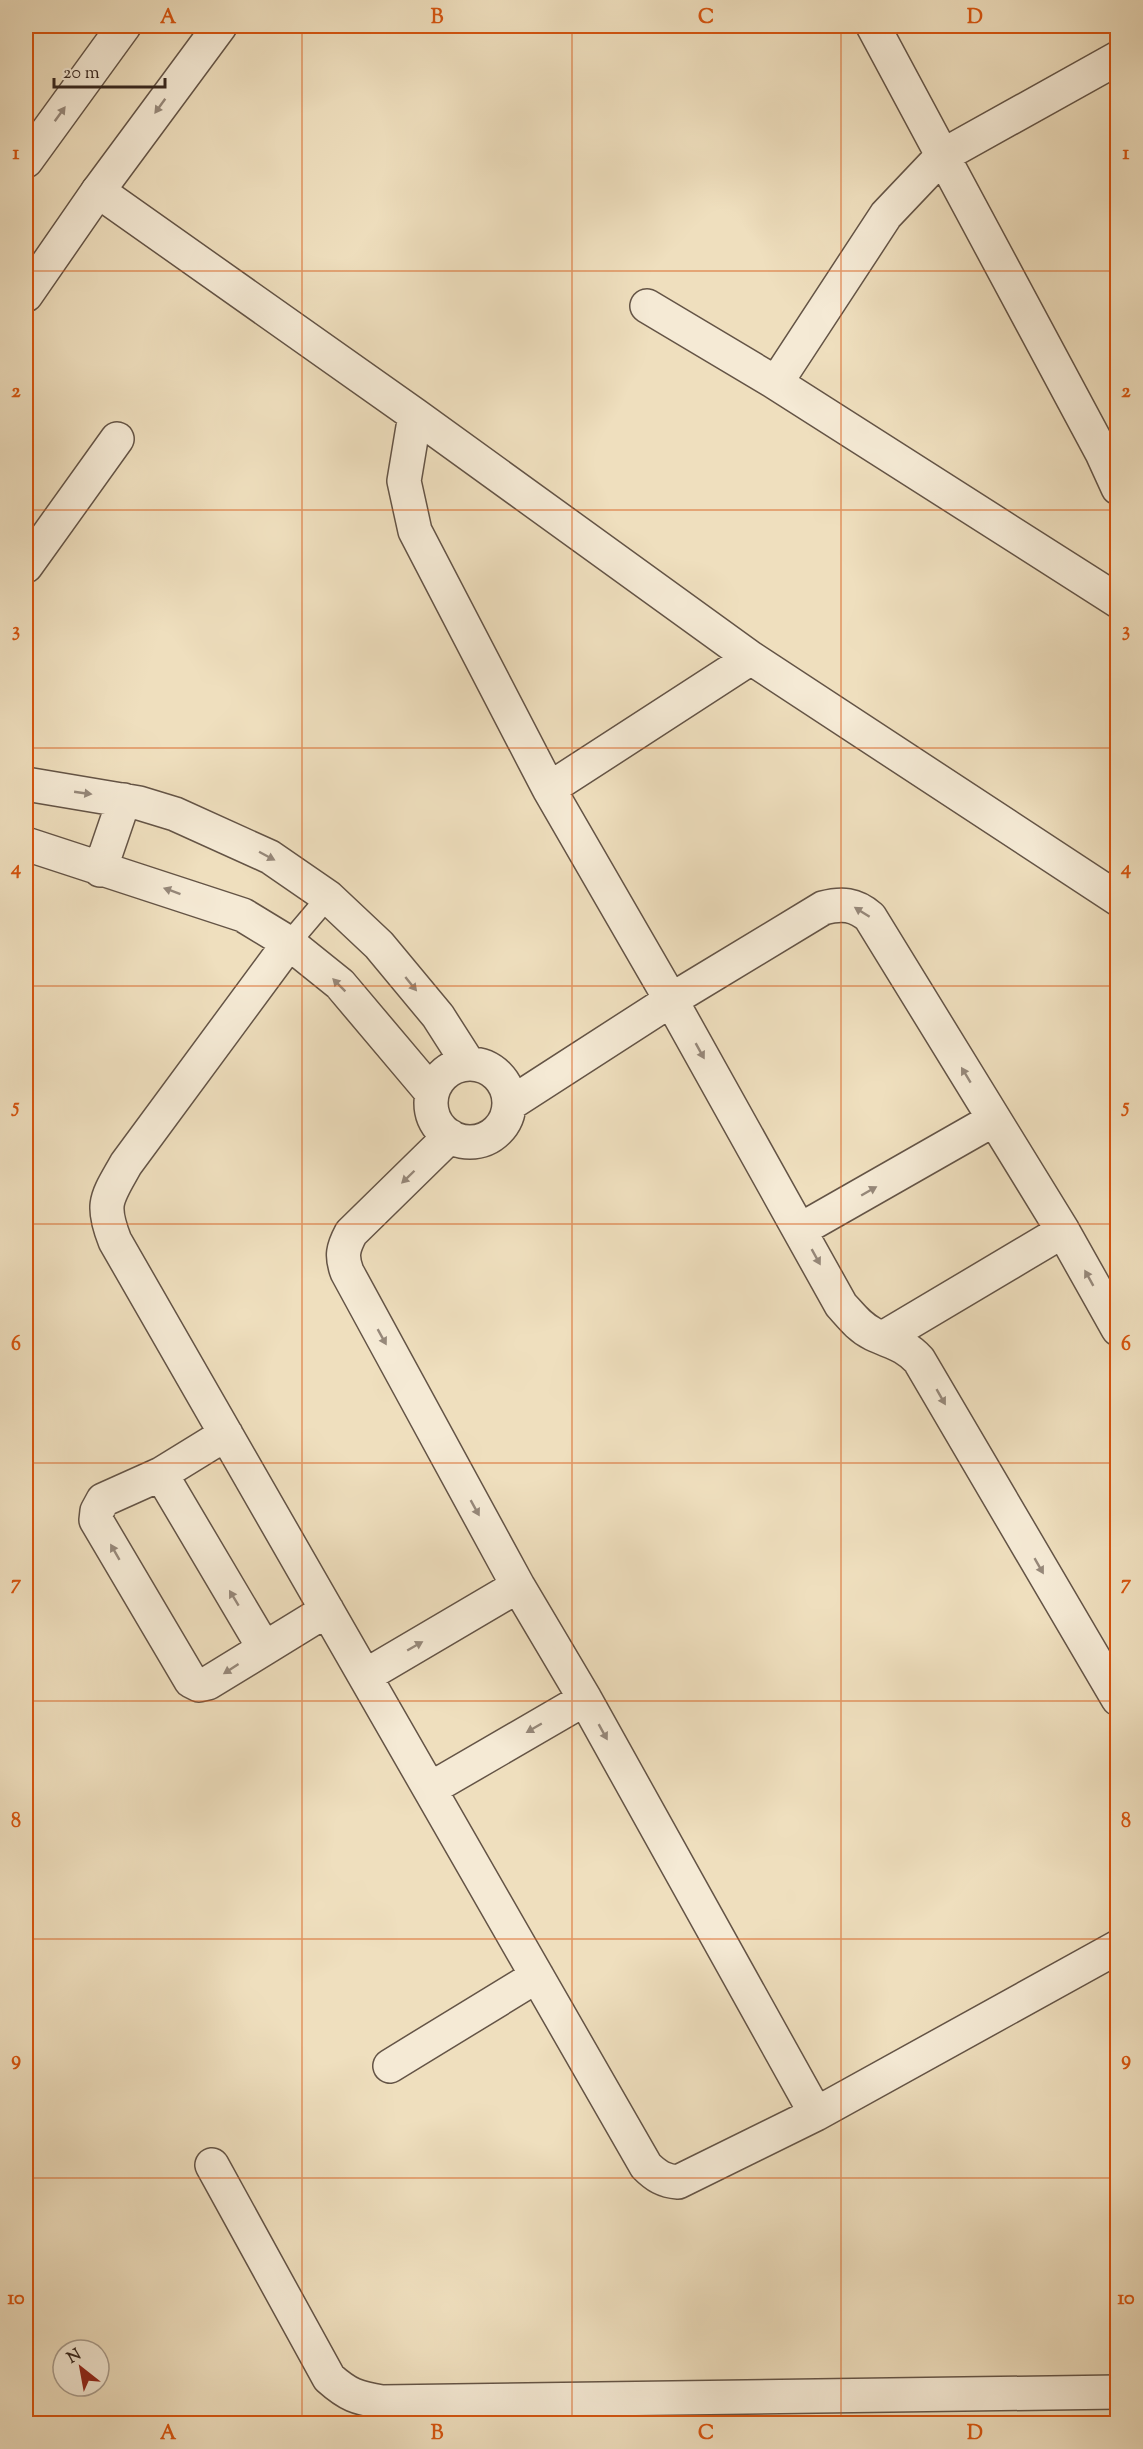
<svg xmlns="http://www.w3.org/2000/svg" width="1143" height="2449" font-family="'Sorts Mill Goudy',serif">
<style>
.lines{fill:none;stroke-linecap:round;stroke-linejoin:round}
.service-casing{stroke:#645446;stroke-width:24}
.minor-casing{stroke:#645446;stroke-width:36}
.tertiary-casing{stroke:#645446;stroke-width:36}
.service{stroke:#f5ead5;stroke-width:21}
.minor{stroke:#f5ead5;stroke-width:33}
.tertiary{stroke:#f5ead5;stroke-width:33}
.oneway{fill:#96887a}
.grid{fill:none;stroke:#d6540e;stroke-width:1.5;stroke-opacity:0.55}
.neatline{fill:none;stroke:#d6540e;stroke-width:2}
.grid-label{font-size:20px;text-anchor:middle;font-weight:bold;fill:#d6540e}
</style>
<rect width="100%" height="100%" fill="#efdfbe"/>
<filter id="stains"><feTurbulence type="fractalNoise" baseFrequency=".00333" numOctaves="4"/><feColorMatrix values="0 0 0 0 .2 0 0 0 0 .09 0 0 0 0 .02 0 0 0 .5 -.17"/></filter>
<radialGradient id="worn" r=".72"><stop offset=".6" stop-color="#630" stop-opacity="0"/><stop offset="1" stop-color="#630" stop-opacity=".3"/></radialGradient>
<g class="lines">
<defs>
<path id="service" d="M289,943L328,897"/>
<path id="minor" d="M873,26L1102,453L1118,488
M98,191L415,415L751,658L1118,899
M647,306L776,383L1118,601
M776,383L886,215L942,156L1118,58
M415,415L404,481L415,531L549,789L671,1000L841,1305C851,1316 859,1327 873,1334C892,1343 904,1344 919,1360L1118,1699
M26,566L117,439
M26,784L139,803L175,814L270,857L328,897L379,945L438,1016L468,1063
M549,789L751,658
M26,844L243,915L289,943L340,984L432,1093
M100,870L124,800
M289,943L126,1164C107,1198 100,1203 115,1241L646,2166C656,2176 664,2181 678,2182L816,2114L585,1699L518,1586L347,1272C341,1256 343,1248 351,1233L450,1136
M431 1103a39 39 0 1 1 78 0a39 39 0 1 1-78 0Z
M510,1104L671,1000L823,908C842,903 855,904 870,917L1063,1231L1118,1329
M800,1230L993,1120
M883,1338L1063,1231
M226,1434L161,1474L103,1500L97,1511L96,1520L191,1681L199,1685L208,1683L327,1610
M161,1474L264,1648
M365,1676L518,1586
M430,1789L585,1699
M390,2066L537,1976
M816,2114L1118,1947
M212,2165L329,2378C348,2395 357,2398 382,2402L1118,2392"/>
<path id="tertiary" d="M26,161L124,26
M26,295L98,191L220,26"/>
</defs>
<use href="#service" class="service-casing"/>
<use href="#minor" class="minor-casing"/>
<use href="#tertiary" class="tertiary-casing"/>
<use href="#service" class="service"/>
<use href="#minor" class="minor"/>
<use href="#tertiary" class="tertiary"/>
</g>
<defs><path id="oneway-solid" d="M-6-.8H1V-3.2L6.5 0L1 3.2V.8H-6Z" transform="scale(1.5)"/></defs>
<g class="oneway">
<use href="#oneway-solid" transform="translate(160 106) rotate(126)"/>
<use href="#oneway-solid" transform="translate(60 114) rotate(-54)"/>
<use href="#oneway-solid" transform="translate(83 793) rotate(8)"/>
<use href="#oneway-solid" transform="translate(267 856) rotate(28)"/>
<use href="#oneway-solid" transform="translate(172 891) rotate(-160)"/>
<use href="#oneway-solid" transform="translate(862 912) rotate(-148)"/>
<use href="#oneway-solid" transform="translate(411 984) rotate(51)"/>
<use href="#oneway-solid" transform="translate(339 985) rotate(-135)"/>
<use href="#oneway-solid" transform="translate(700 1051) rotate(61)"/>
<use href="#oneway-solid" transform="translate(966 1075) rotate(-121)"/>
<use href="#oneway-solid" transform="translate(408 1177) rotate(136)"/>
<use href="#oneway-solid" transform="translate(869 1191) rotate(-30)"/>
<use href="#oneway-solid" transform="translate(816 1257) rotate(61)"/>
<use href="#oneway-solid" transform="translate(1089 1278) rotate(-119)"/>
<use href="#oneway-solid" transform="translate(382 1337) rotate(61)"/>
<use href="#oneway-solid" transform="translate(941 1397) rotate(60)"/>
<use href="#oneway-solid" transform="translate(475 1508) rotate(61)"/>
<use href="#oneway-solid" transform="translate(115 1552) rotate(-120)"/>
<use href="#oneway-solid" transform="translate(1039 1566) rotate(60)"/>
<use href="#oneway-solid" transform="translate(234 1598) rotate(-121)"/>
<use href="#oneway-solid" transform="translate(415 1646) rotate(-30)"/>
<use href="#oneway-solid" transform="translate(231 1669) rotate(147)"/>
<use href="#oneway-solid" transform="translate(534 1728) rotate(150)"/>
<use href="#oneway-solid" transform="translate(603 1732) rotate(61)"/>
</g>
<path class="grid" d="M302,26V2424M572,26V2424M841,26V2424M26,271H1118M26,510H1118M26,748H1118M26,986H1118M26,1224H1118M26,1463H1118M26,1701H1118M26,1939H1118M26,2178H1118"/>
<rect width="1143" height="2449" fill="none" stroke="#efdfbe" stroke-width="66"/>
<g transform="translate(81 2368) rotate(329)"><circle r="28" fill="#f5ead5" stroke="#a99c8c" stroke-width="1.5"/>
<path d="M0-4.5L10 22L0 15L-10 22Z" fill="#8f2418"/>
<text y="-9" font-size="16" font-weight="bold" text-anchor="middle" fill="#36261e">N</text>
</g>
<path d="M54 78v9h111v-9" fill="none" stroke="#36261e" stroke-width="3"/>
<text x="63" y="78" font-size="18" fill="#36261e" stroke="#f5ead5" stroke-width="4.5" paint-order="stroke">20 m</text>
<rect x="33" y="33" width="1077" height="2383" class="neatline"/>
<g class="grid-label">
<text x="168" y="23">A</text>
<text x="437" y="23">B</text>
<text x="706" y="23">C</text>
<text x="975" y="23">D</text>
<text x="16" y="159">1</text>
<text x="1126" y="159">1</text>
<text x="16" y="397">2</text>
<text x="1126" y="397">2</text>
<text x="16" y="636">3</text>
<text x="1126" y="636">3</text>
<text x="16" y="874">4</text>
<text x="1126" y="874">4</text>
<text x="16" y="1112">5</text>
<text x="1126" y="1112">5</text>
<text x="16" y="1350">6</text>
<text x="1126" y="1350">6</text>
<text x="16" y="1589">7</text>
<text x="1126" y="1589">7</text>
<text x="16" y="1827">8</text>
<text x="1126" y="1827">8</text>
<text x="16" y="2065">9</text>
<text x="1126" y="2065">9</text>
<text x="16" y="2304">10</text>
<text x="1126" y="2304">10</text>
<text x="168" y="2439">A</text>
<text x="437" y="2439">B</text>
<text x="706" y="2439">C</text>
<text x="975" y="2439">D</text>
</g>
<rect width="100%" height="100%" filter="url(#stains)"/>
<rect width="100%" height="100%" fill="url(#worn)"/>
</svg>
